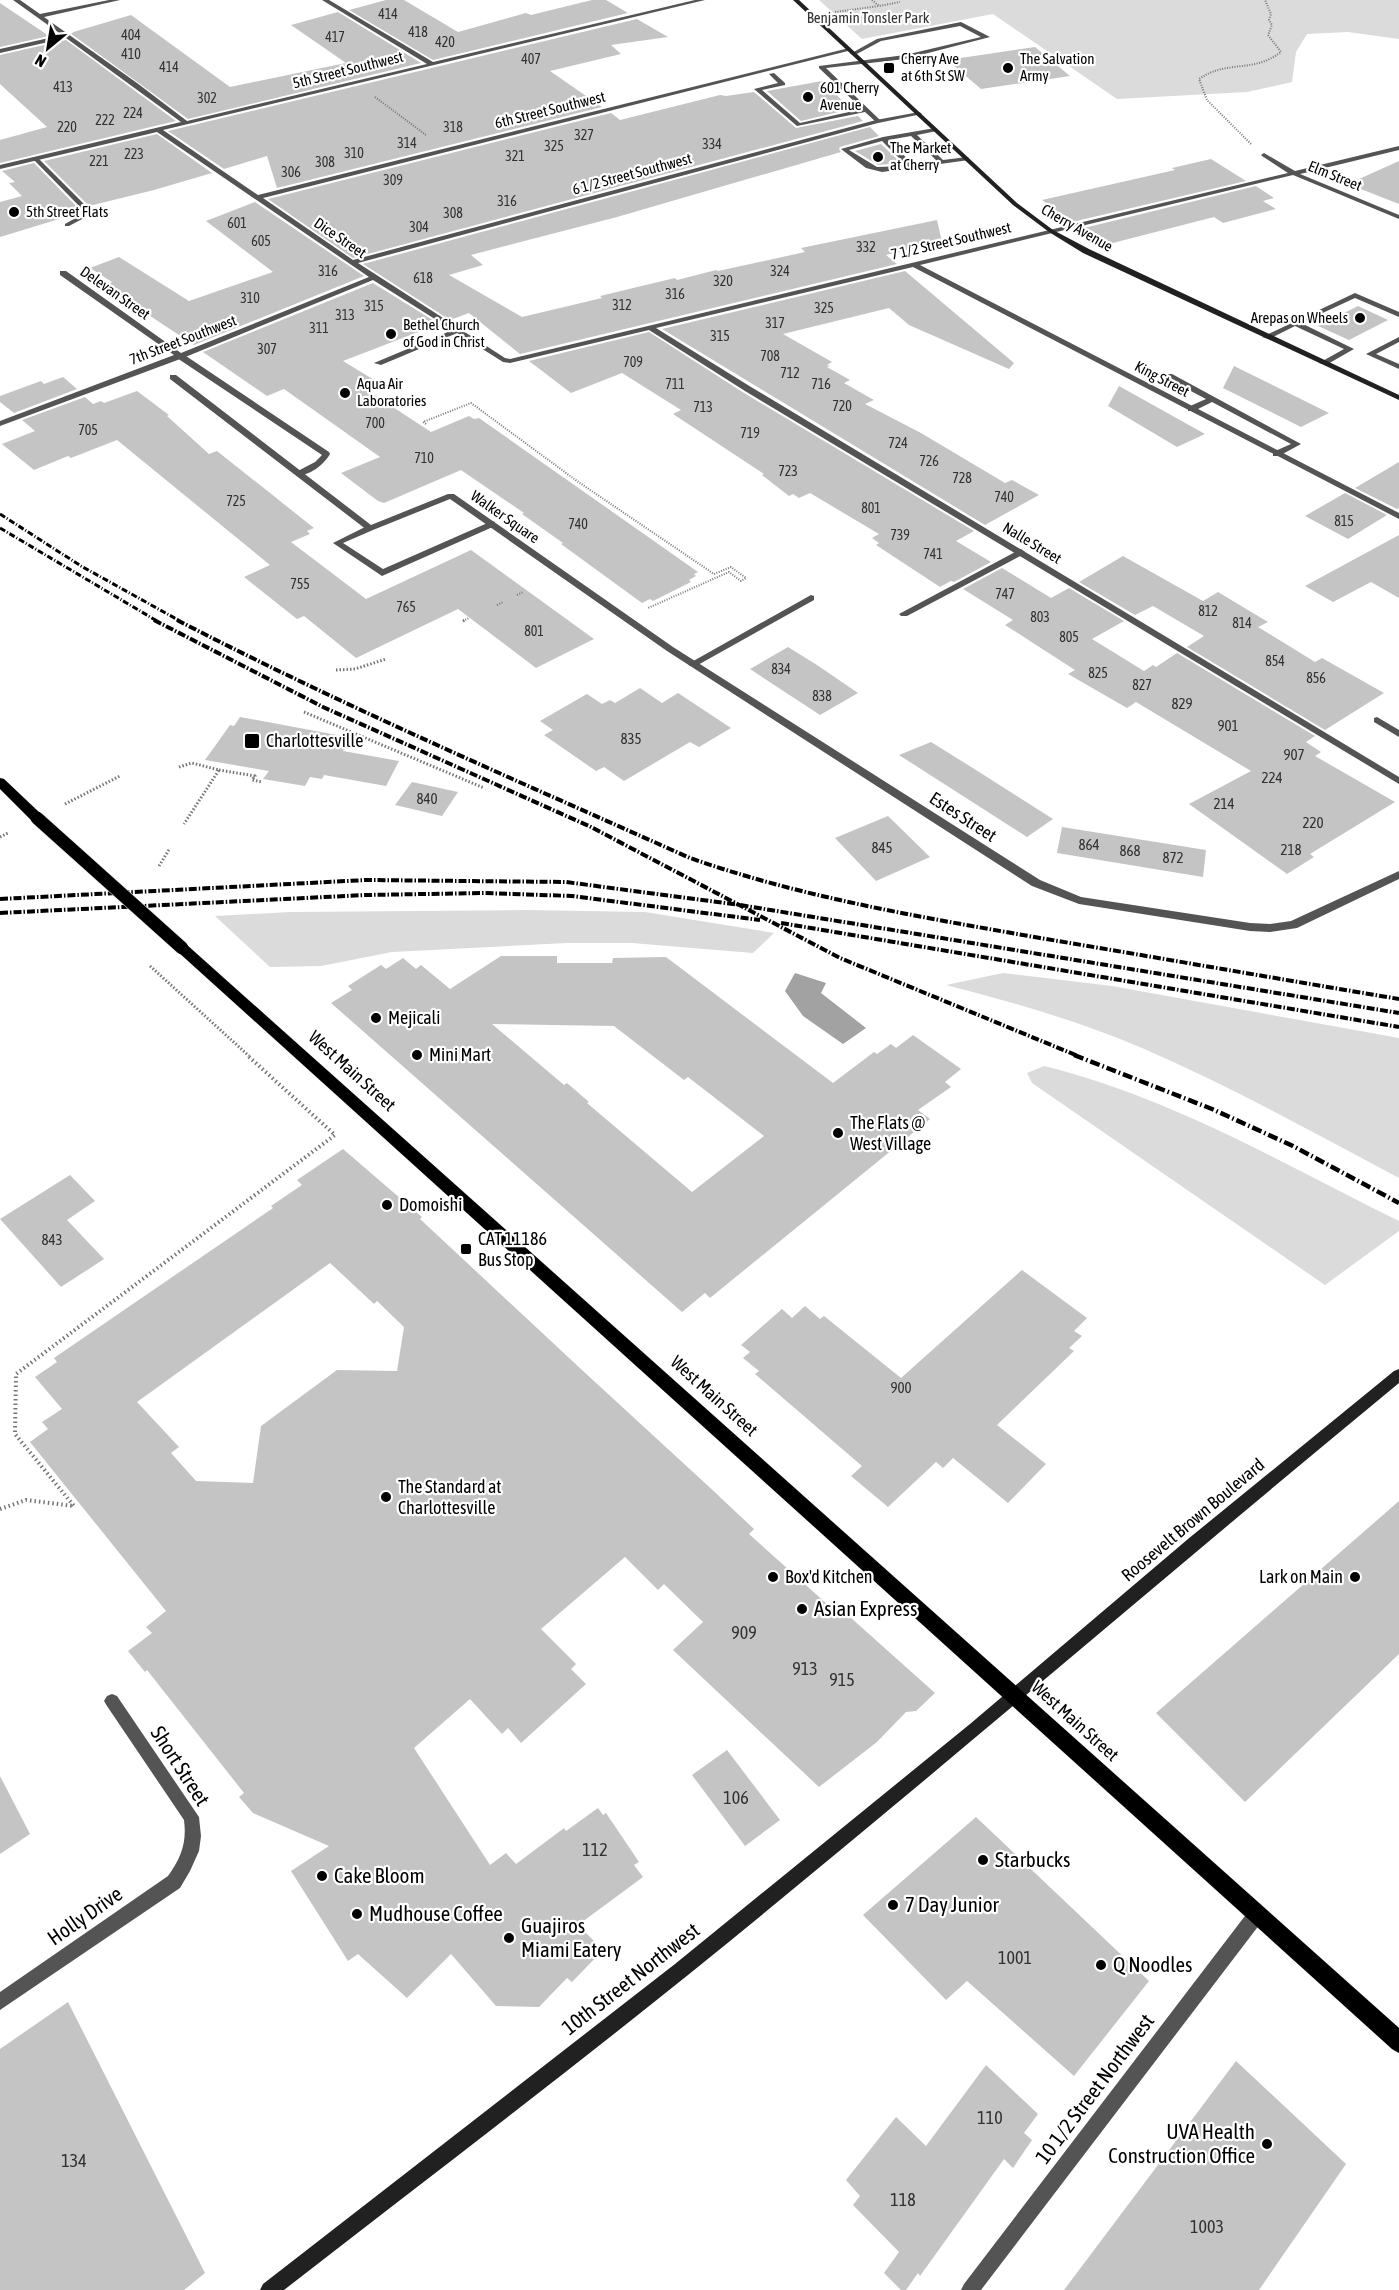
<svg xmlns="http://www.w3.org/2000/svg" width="1399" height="2290" font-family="'Asap Condensed',sans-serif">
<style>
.green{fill:#dbdbdb}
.water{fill:#a2a2a2}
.building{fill:#c4c4c4;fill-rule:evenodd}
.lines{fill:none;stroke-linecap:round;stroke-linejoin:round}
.primary-casing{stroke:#dbdbdb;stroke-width:1}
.path-far2{stroke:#767676;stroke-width:2;stroke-dasharray:1 1.5;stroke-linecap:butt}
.path-far1{stroke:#767676;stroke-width:3;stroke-dasharray:1.5 2;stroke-linecap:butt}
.path{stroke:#767676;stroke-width:4;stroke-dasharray:1.5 3;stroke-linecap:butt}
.lane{fill:#545454;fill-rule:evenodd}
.street{fill:#545454;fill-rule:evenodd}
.secondary{fill:#212121;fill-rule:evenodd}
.primary{fill:#000;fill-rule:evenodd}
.rail-far2{stroke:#000;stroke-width:3;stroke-dasharray:6 2 1 2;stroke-linecap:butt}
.rail-far1{stroke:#000;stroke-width:4;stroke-dasharray:8 2 1.5 2;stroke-linecap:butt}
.rail{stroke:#000;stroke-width:4.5;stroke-dasharray:10 3 1.5 3;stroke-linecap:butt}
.primary-bridge-casing{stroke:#dbdbdb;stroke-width:14;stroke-linecap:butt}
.primary-bridge{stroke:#000;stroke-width:13}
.poi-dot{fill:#000;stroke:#fff;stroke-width:2}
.labels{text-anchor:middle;stroke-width:4.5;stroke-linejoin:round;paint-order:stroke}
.far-number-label{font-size:14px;fill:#313131}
.far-park-label{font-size:15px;fill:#323232;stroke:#fff}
.far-poi-label{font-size:15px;fill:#000;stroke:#fff;text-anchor:start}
.far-street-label{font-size:15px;fill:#000;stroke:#fff}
.number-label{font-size:15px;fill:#313131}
.poi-label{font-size:18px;fill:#000;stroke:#fff;text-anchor:start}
.street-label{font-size:18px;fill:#000;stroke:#fff}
.near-number-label{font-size:18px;fill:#313131}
.near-poi-label{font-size:21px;fill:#000;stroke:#fff;text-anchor:start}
.near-street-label{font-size:21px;fill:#000;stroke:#fff}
</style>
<rect width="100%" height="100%" fill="#fff"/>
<path class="green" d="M819,0H1399V39L1348,32L1307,34L1296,52L1292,82L1247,92L1117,99L993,14L862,39Z
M525,910L645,912L774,933L753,953L632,943H567L392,952L321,966L270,967L215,916L291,912Z
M1003,973L1112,986L1399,1038V1178C1314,1133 1230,1086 1142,1048C1079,1021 1012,1002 946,985Z
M1044,1066C1170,1097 1284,1164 1399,1221V1231L1325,1285L1032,1083L1027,1073Z"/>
<path class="water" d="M795,973L826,983L821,993L866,1028L843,1044L803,1016L785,991Z"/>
<path class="building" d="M386,0H404L458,32L526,13L531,15L592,0H606L628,13L433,60L349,10Z
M0,3L49,36L0,47Z
M338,12L421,63L188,119L70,33L131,15L230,87L346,63L291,25Z
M637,19L668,37L611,45L621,54L550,71L602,107L277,188L267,156L224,169L168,131Z
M66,40L176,121L0,163V140L47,127L0,84V55Z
M1035,47L1070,76L981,89L947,60Z
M822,81L851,109L801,121L767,91Z
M754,92L796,128L858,116L863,121L353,258L268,199L611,113L620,120L720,95L726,96Z
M870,127L879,136L840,147L839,149L841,152L617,217L471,255L483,265L449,275L522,317L602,298L600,296L675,278L677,280L716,270L718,271L805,252L801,248L937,220L942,242L886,255L897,264L520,354L469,313L450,320L363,264Z
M157,134L212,173L154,190L89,206L44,161Z
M881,144L901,163L878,165L855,151Z
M1211,159L1246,181L1072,222L1042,200L1175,170L1172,168Z
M1399,161V204L1348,184Z
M34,163L78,208L64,212L69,216L0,237V202L22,196L9,183L15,182L2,171Z
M1256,186L1274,198L1263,201L1276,209L1223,223L1214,217L1105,245L1080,229Z
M255,202L364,276L194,345L111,290L113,289L106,285L112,282L90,268L119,257L189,301L273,272L206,221Z
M905,271L1014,363L1009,369L909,325L889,308L783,334L832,362L827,365L830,366L827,367L850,380L844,383L874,400L865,404L921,433L1005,483L1012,480L1039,495L985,525L662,329Z
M373,283L439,324L343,361L384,386L370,392L431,432L469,416L474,419L479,418L698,572L694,574L696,576L689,580L691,582L653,601L650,599L642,603L561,544L563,543L522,514L524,513L461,470L384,503L378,501L341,473L380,457L284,389L267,396L203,352Z
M1358,306L1388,320L1349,340L1318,326Z
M649,332L744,393L974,531L956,541L991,562L954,582L951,581L940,587L876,545L879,543L872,538L879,534L810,493L799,498L793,494L789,496L762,475L764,474L673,414L681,410L622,373L571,393L529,361Z
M1234,366L1329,413L1301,427L1223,388Z
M63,377L77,389L14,413L0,402V396L41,381L44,384Z
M1119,386L1205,434L1177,447L1108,406Z
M137,391L169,415L167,416L209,454L217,451L314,528L307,531L310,534L291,542L366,599L471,550L594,639L536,668L458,609L356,658L304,616L297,619L244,577L270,565L117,440L71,458L68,456L34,470L2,444L35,431L22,420L85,397L93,404L101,401L104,403Z
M1399,462V508L1397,509L1355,488Z
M1345,493L1387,515L1348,539L1305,516Z
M1399,535V598L1371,582L1333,602L1305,586Z
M1123,556L1203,601L1218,592L1268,622L1258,627L1315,662L1322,658L1384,693L1325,730L1187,647L1204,636L1153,606L1135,615L1079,582Z
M1002,568L1051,598L1069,588L1124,621L1092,639L1144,671L1153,665L1156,667L1177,653L1315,736L1306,742L1321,752L1315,756L1395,802L1310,854L1314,857L1287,874L1189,804L1251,771L1136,702L1127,708L1068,674L1075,670L1005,625L1013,620L963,589Z
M788,647L817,665L858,693L820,715L750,669Z
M640,688L662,703L678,693L731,728L699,747L690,742L624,781L604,767L596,771L544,735L553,730L540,721L587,694L602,704L610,700L615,703Z
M240,717L337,735L335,738L344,740L341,747L345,748L343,751L399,761L386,786L324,775L322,779L310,777L305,786L263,779L269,771L205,760L230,725L234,726Z
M931,742L976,770L1053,819L1027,837L899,755Z
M412,782L458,792L442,816L395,805Z
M888,816L930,857L876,881L835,838Z
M1062,827L1206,850L1203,877L1057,853Z
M501,956H557V963H612L613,958L666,957L833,1083L874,1052L877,1054L891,1044L896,1048L913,1035L961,1069L945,1082L951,1087L918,1110L930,1119L710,1298L705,1293L682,1312L331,1003L352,990L348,986L381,965L386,969L403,958L416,969L421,965L450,989ZM492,1024L614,1026L684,1080L688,1077L764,1136L692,1192L587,1103L589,1102L567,1083L564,1085Z
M343,1149L422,1217L420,1219L582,1370L706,1484L754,1529L749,1534L837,1613L841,1609L935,1693L916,1711L906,1712L877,1742L819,1787L673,1650L703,1622L664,1584L658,1590L625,1557L541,1629L576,1664L571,1669L586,1684L521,1743L508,1728L502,1734L470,1699L414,1748L490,1865L506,1853L516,1864L564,1828L566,1831L598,1808L603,1815L606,1813L639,1862L634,1865L643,1877L578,1925L603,1950L572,1982L567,1978L539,2007L496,2006L451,1954L407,1998L358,1954L348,1961L291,1871L329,1846L253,1813L239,1797L244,1793L147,1670L145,1672L128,1651L152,1633L146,1627L166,1611L30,1442L48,1429L42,1422L62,1409L35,1377L57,1362L54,1358L273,1208L271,1206L302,1185L297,1180ZM330,1263L374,1304L377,1301L404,1327L397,1371L337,1370L261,1426L253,1483L196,1481L171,1453L179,1447L137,1402Z
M70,1175L95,1201L67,1220L104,1259L61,1287L0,1219Z
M1022,1270L1087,1318L1074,1331L1082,1336L1069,1348L1074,1351L997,1425L1046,1464L1008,1503L953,1458L943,1468L936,1462L888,1507L851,1476L862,1466L755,1374L759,1371L743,1358L750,1352L741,1345L782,1309L792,1318L805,1306L820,1319L824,1316L901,1378Z
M1399,1501V1654L1245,1802L1156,1713Z
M727,1750L780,1820L745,1846L692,1775Z
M0,1776L30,1834L0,1854Z
M976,1817L1149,1981L1074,2076L967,1981L946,2000L863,1915Z
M68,2002L205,2273L184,2290H0V2049Z
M1236,2061L1346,2164L1259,2290H1064Z
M986,2065L1038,2114L1024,2133L1032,2140L1013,2168L1004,2159L920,2276L918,2273L906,2290H901L884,2273L899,2252L853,2205L860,2196L846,2180L896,2117L926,2146Z"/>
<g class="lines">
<defs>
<path id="primary" d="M0,778L4,779L42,815L43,818L42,821H32L0,789Z
M182,943L187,945L1399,2028V2053L1392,2049L177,951L175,948Z"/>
</defs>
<use href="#primary" class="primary-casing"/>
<path class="path-far2" d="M872,0L879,6L900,2
M835,12L879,6
M375,97L426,135
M1251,144L1207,100L1199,79C1228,59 1252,74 1281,52L1268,35L1272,25L1269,20L1271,14L1265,0
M426,424L423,422L471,403L577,481L714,574L731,567L746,578L741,581L729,572L648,608
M517,595L523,592
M497,605L503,602
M463,621L469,618"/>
<path class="path-far1" d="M463,621L465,620
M336,670L355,669L386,659
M304,712L484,788
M179,767L192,763L219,770L184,824
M219,770L255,776L252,780L262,782
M65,804L120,776
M0,837L8,833
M159,866L170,848
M150,966L249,1056"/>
<path class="path" d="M0,1509L26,1500L74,1506L15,1434L16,1374L335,1135L247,1055"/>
<path class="lane" d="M961,22L990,37L905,59L826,68L880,120V122H876L865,112L797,126L754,89L778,83L769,74L774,73L785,83V85L762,90L800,123L862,109L819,68V66L905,55L981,37L960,26L881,41L855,55L850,54L877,39Z
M935,128L937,129V131L917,135L943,160L967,157L969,158V160L882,172L866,168L841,149L883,137ZM911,136L937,161L914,165L888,140ZM882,141L907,166L877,167L849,150Z
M34,158H38L89,209L86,217L69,226H65V224L81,215L83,210L34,160Z
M1355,293L1399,312V317L1355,298L1301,323L1354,349L1326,365L1319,363L1344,349L1295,326L1269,339L1262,337Z
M455,329L462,331L381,365L374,363Z
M1399,337V342L1376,354L1399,364V369L1366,354Z
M177,354H183L329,452L330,454C324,465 309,476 296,476V472L315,462L322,455L177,358Z
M1166,374H1172L1301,444L1279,456H1273V452L1291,444L1212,402L1194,411H1188V407L1206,399L1166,378Z
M492,521L495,522V526L382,576L333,543L367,526H373V530L343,543L383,569Z
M1021,549L1025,552L1024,554L907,616H901L899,614Z
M811,595L814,596V600L696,666H690L688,664Z
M1377,717L1399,730V737L1374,722V718Z"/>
<path class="street" d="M13,0H20L40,14L109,0H120L44,17L137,83L187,121L427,64L322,0H329L433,62L695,0H705L163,130L258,195L849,48L852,50L263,198L353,260L876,120L919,112L922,114L878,123L358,263L505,358L510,359L1288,173L1262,156L1261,155L1264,153L1295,171L1399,146V150L1300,174L1399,215V219L1293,175L920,265L1399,513V519L913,267L656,328L751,387L1399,777V784L745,391L649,330L510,363L503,362L373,280L183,358L0,426V421L174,355L60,275V271H66L181,353L369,277L157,132L0,169V165L181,122L66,38L0,53V49L62,35Z
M170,375H176L371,525L448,494H454L673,647L1040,880L1081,897L1250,923L1270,924L1291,921L1399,871V879L1297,928L1270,932L1250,931L1079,904L1032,886L667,651L450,499L373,530H367L170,379Z
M112,1694L117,1696L199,1817L201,1836L199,1851L190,1871L180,1888L0,2010V1992L168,1876C181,1858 187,1843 184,1820L107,1706L104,1701L107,1696Z
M1257,1906L1263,1908L1265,1914L1263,1920L981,2290H961L964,2284L1251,1908Z"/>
<path class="secondary" d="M793,0H799L1017,203L1053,230L1089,249L1399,395V400L1083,253L1049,232L1013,205Z
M1399,1369V1383C1161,1579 928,1781 688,1975C555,2082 419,2185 284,2290H260L263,2284L675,1964L970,1724L1188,1539L1394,1371Z"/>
<use href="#primary" class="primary"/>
<path class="rail-far2" d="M0,514L81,566L180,621
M0,528L157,621"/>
<path class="rail-far1" d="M154,620L323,707L591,827L840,958L1078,1056
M177,620C345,707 518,781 690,858C804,898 921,917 1040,938C1160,958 1279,979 1399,999
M0,899L366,880L566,882L740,905L1399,1013
M0,913L366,895L484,893L572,896L760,920
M781,923L1399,1027"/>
<path class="rail" d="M1074,1055L1212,1109L1293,1146L1399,1203"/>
<defs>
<path id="primary-bridge" d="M37,818L182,948"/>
</defs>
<use href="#primary-bridge" class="primary-bridge-casing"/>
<use href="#primary-bridge" class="primary-bridge"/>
</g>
<g class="poi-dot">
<rect x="883" y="62" width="12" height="12" rx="3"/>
<circle cx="1008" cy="68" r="6"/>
<circle cx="808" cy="97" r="6"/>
<circle cx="878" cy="157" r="6"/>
<circle cx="14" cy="212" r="6"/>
<circle cx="1360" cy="318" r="6"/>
<circle cx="391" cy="334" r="6"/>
<circle cx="345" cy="393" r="6"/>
<rect x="244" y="733" width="16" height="16" rx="3"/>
<circle cx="376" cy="1018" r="6"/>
<circle cx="417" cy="1055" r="6"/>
<circle cx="838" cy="1133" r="6"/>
<circle cx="387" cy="1205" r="6"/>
<rect x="460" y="1243" width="12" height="12" rx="3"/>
<circle cx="386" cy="1497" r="6"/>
<circle cx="773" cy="1577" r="6"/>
<circle cx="1355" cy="1577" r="6"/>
<circle cx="802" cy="1609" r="6"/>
<circle cx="983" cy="1860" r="6"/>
<circle cx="322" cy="1876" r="6"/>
<circle cx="893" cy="1905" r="6"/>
<circle cx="357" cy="1914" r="6"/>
<circle cx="509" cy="1938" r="6"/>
<circle cx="1101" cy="1965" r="6"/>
<circle cx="1267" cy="2144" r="6"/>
</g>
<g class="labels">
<g class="far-number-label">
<text x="388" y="19">414</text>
<text x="418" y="37">418</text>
<text x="131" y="40">404</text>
<text x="335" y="42">417</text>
<text x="445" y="47">420</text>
<text x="131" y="59">410</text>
<text x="531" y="64">407</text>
<text x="169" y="72">414</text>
<text x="63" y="92">413</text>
<text x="207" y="103">302</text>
<text x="133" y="118">224</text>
<text x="105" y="125">222</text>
<text x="67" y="132">220</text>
<text x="453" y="132">318</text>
<text x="584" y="140">327</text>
<text x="407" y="148">314</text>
<text x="712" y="149">334</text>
<text x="554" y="151">325</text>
<text x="354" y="158">310</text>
<text x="134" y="159">223</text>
<text x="515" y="161">321</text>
<text x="99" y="166">221</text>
<text x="325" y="167">308</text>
<text x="291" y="177">306</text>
<text x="393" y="185">309</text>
<text x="507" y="206">316</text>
<text x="453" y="218">308</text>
<text x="237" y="228">601</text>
<text x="419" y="232">304</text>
<text x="261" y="246">605</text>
<text x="866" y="252">332</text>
<text x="328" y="276">316</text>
<text x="780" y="276">324</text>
<text x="423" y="283">618</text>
<text x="723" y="286">320</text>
<text x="675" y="299">316</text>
<text x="250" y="303">310</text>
<text x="622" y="310">312</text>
<text x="374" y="311">315</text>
<text x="824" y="313">325</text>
<text x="345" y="320">313</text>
<text x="775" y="328">317</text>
<text x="319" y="333">311</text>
<text x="720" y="341">315</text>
<text x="267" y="354">307</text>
<text x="770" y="361">708</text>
<text x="633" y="367">709</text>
<text x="790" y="378">712</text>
<text x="675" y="389">711</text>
<text x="821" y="389">716</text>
<text x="842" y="411">720</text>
<text x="703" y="412">713</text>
<text x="375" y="428">700</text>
<text x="88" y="435">705</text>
<text x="750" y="438">719</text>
<text x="898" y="448">724</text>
<text x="424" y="463">710</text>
<text x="929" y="466">726</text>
<text x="788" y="476">723</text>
<text x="962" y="483">728</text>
<text x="1004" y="502">740</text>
<text x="236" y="506">725</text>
<text x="871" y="513">801</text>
<text x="1344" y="526">815</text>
<text x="578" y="529">740</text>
<text x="900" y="540">739</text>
<text x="933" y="559">741</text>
<text x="300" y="589">755</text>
<text x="1005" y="599">747</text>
<text x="406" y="612">765</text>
<text x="1208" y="616">812</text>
<text x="1040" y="622">803</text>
<text x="1242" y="628">814</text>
<text x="534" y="636">801</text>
<text x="1069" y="642">805</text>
<text x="1275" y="666">854</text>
<text x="781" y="674">834</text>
<text x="1098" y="678">825</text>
<text x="1316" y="683">856</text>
<text x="1142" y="690">827</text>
<text x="822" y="701">838</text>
</g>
<g class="far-park-label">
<text x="868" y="23">Benjamin Tonsler Park</text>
</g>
<g class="far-poi-label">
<text x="901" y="64">Cherry Ave<tspan x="901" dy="17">at 6th St SW</tspan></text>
<text x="1020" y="64">The Salvation<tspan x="1020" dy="17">Army</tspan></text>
<text x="820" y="93">601 Cherry<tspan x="820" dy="17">Avenue</tspan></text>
<text x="890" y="153">The Market<tspan x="890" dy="17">at Cherry</tspan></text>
<text x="26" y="217">5th Street Flats</text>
<text x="1348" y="323" text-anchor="end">Arepas on Wheels</text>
<text x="403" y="330">Bethel Church<tspan x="403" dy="17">of God in Christ</tspan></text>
<text x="357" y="389">Aqua Air<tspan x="357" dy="17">Laboratories</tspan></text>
</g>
<g class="far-street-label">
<text transform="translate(348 70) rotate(-14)" y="5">5th Street Southwest</text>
<text transform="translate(550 110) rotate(-14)" y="5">6th Street Southwest</text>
<text transform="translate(632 174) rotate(-15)" y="5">6 1/2 Street Southwest</text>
<text transform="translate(1335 176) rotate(22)" y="5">Elm Street</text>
<text transform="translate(1077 228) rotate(30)" y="5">Cherry Avenue</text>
<text transform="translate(340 238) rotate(34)" y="5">Dice Street</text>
<text transform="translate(951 241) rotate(-13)" y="5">7 1/2 Street Southwest</text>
<text transform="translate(115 293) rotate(35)" y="5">Delevan Street</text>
<text transform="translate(183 340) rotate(-21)" y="5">7th Street Southwest</text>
<text transform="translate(1162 379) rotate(28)" y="5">King Street</text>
<text transform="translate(505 517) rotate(35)" y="5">Walker Square</text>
<text transform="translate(1032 543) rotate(31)" y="5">Nalle Street</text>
</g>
<g class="number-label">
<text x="1182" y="709">829</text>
<text x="1228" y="731">901</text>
<text x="631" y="744">835</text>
<text x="1294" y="760">907</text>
<text x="1272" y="783">224</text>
<text x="427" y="804">840</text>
<text x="1224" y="809">214</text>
<text x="1313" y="828">220</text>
<text x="1089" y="850">864</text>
<text x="882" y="853">845</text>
<text x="1291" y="855">218</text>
<text x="1130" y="856">868</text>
<text x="1173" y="863">872</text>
<text x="52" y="1245">843</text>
<text x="901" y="1393">900</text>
</g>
<g class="poi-label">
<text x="266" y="747">Charlottesville</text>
<text x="388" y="1024">Mejicali</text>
<text x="429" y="1061">Mini Mart</text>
<text x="850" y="1129">The Flats @<tspan x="850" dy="21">West Village</tspan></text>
<text x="399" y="1211">Domoishi</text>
<text x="478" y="1245">CAT 11186<tspan x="478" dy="21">Bus Stop</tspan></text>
<text x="398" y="1493">The Standard at<tspan x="398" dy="21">Charlottesville</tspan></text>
<text x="785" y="1583">Box'd Kitchen</text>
<text x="1343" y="1583" text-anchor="end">Lark on Main</text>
</g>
<g class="street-label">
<text transform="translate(963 817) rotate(33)" y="6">Estes Street</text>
<text transform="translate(352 1071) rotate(42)" y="6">West Main Street</text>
<text transform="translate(714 1396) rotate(42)" y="6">West Main Street</text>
<text transform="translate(1193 1520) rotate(-40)" y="6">Roosevelt Brown Boulevard</text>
<text transform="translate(1075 1721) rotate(42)" y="6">West Main Street</text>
</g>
<g class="near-number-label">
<text x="744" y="1639">909</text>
<text x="805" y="1675">913</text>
<text x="842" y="1686">915</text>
<text x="736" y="1804">106</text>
<text x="595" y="1856">112</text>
<text x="1015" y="1964">1001</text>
<text x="990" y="2124">110</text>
<text x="74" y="2167">134</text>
<text x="903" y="2206">118</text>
<text x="1207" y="2233">1003</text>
</g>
<g class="near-poi-label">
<text x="814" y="1616">Asian Express</text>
<text x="995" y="1867">Starbucks</text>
<text x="334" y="1883">Cake Bloom</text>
<text x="905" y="1912">7 Day Junior</text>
<text x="369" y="1921">Mudhouse Coffee</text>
<text x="521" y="1933">Guajiros<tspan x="521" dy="24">Miami Eatery</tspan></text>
<text x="1113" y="1972">Q Noodles</text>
<text x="1255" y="2139" text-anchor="end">UVA Health<tspan x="1255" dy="24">Construction Office</tspan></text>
</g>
<g class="near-street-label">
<text transform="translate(180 1766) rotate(57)" y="7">Short Street</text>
<text transform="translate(85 1916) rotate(-35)" y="7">Holly Drive</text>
<text transform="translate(631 1979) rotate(-38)" y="7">10th Street Northwest</text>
<text transform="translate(1095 2089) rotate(-53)" y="7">10 1/2 Street Northwest</text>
</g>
</g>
<g transform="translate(48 48) rotate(210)" stroke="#ffffff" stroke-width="4.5" paint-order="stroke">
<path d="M0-4.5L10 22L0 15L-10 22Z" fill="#000000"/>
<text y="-9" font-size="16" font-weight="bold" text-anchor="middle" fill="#000000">N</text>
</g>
</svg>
